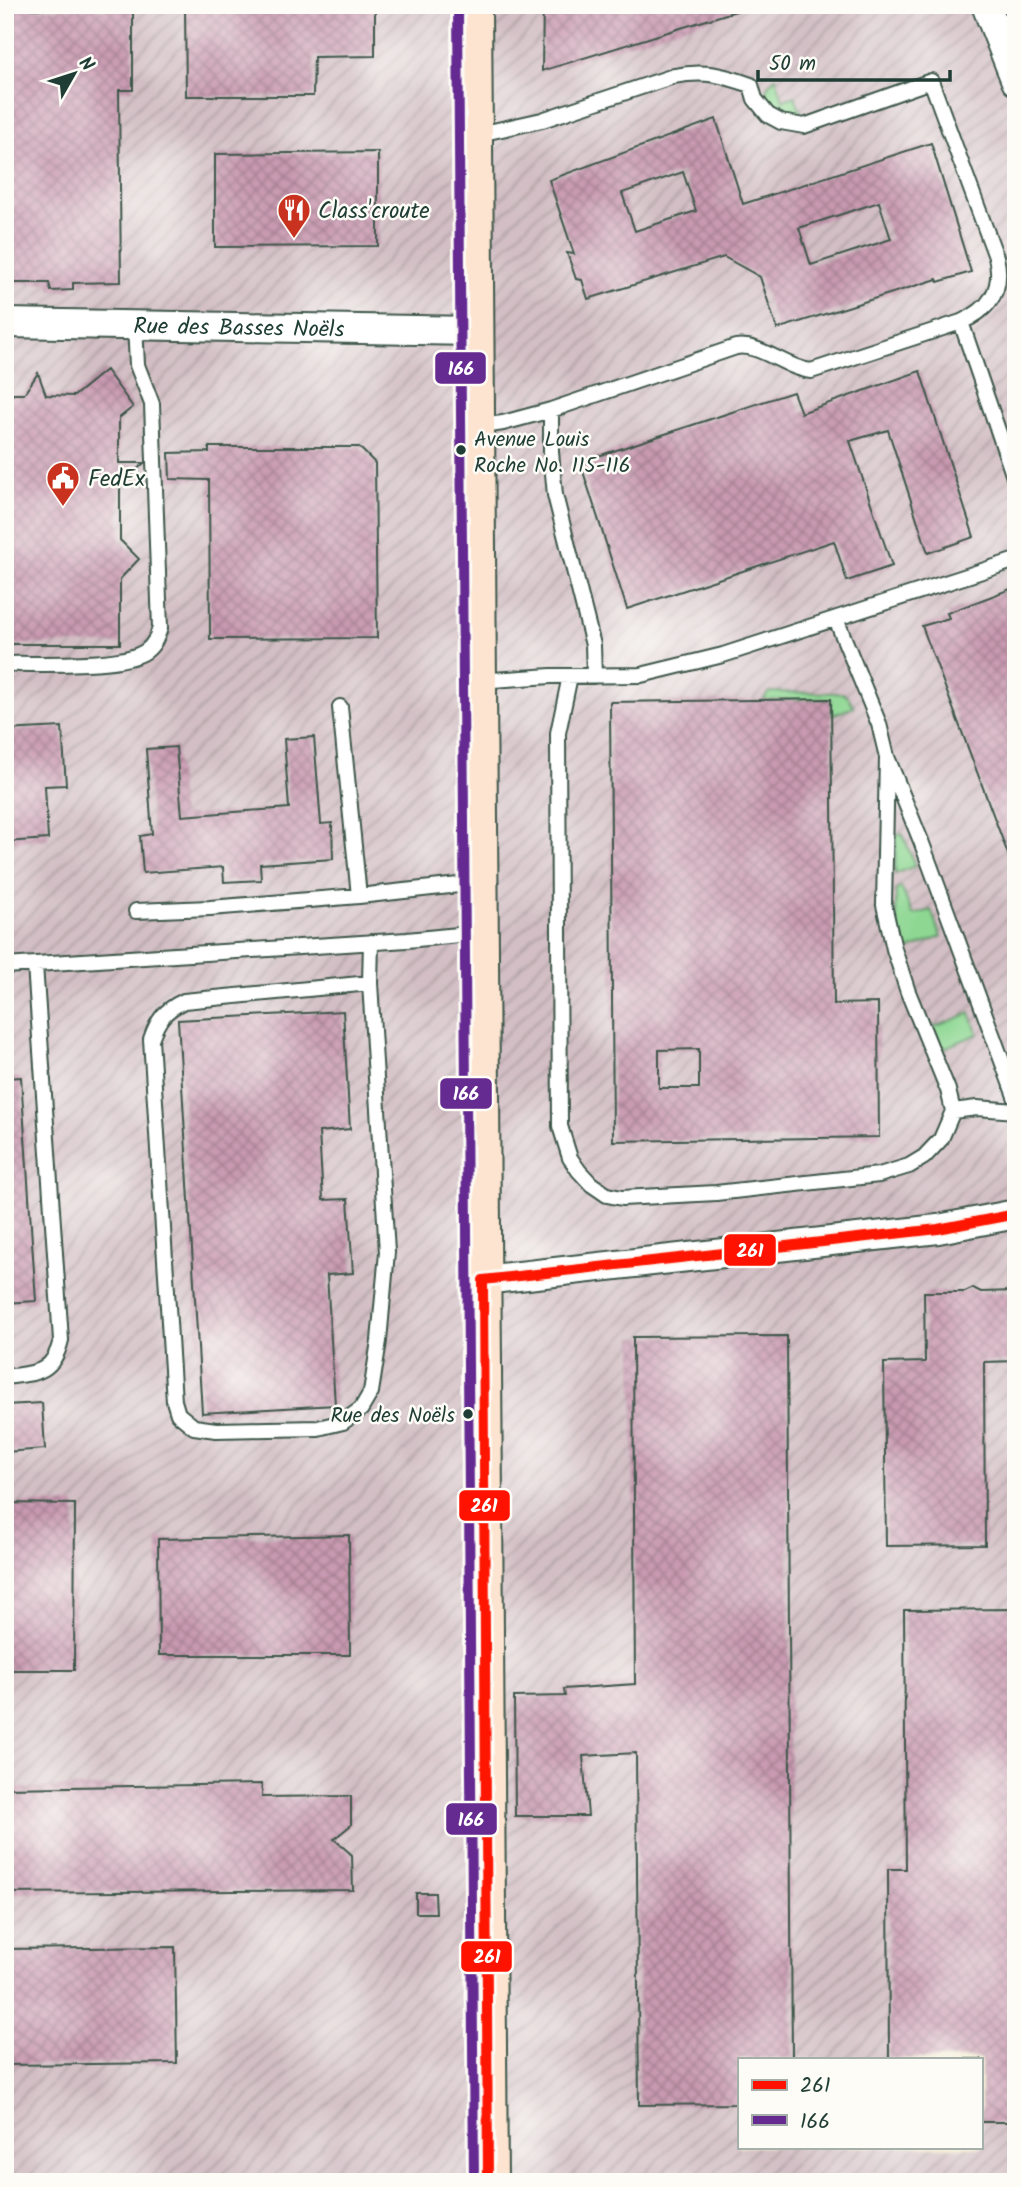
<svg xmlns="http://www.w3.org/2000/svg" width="1021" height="2187" font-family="Kalam,sans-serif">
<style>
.industrial{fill:url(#industrial-furrows);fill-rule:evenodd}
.grass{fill:#8ed793;stroke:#568a64;stroke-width:2}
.building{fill:url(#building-cross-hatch);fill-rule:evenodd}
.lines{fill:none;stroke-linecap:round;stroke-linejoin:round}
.service-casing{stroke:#3e564a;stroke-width:18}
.minor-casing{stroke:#3e564a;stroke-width:32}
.secondary-casing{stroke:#3e564a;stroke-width:42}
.service{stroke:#fff;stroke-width:14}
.minor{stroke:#fff;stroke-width:28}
.secondary{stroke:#fde4d0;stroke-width:38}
.bus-1-casing{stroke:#fdfcf7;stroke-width:16}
.bus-2-casing{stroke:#fdfcf7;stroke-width:16}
.bus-1{stroke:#ff1300;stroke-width:10}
.bus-2{stroke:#652b91;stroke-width:10}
.bus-dot{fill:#1f3d34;stroke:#fdfcf7;stroke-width:2.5}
.labels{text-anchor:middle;stroke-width:5;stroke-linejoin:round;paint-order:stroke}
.bus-label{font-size:21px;fill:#1f3d34;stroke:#fdfcf7;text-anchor:start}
.poi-label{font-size:23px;fill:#1f3d34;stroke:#fdfcf7;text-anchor:start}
.street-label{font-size:23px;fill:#1f3d34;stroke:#fdfcf7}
.line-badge{stroke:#fdfcf7;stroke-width:2.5}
.badge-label{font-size:19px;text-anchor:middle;font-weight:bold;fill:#fff}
</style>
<defs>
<pattern id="industrial-furrows" width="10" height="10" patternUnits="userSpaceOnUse" patternTransform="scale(1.75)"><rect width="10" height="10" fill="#d2bec4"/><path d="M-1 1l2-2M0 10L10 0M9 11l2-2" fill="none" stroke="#aa9ca0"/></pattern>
<pattern id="building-cross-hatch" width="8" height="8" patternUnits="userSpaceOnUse" patternTransform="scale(1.75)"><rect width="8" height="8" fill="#c99ab1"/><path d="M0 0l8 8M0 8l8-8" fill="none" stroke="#a37f91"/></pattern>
</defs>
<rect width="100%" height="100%" fill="#fdfcf7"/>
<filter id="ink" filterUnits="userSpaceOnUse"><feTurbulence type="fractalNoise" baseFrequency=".0143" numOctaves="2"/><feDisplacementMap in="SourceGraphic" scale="14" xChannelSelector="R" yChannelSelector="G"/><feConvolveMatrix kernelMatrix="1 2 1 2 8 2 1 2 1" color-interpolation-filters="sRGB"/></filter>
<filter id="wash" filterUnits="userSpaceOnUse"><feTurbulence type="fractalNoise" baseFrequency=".00686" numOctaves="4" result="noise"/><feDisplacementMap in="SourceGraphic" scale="28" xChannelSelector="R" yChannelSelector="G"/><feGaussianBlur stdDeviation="1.57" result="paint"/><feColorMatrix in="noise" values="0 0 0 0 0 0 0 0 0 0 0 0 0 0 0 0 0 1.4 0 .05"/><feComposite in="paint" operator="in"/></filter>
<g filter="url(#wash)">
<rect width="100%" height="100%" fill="#efe5c8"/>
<path class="industrial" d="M5,5H1016V2182H5ZM739,2059H981V2147H739Z"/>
<path class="grass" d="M776,77L783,100L795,96L801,113C786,114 775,108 765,96L768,85Z
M769,692L843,693L849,698L854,707L832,715L831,699L763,700Z
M900,833L903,835L915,866L895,874L896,837Z
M901,887L913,915L931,910L941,937L906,951C897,928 895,914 896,890Z
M970,1013L978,1034L942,1049L934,1027Z"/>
<g id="blocks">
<path class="building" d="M5,5H32V9L89,8L91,5L99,9H133V90H119L121,282L73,283V290L51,291L49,283H5Z
M259,5H375V56L314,57L313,96H186L185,8L259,7Z
M543,5H738L739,10L542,71Z
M716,119L743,204L931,143L971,272L938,282L937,279L777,329L760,277L724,257L588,299L582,280L576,279L567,253L574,254L549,180ZM683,172L696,211L635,231L622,193ZM879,202L891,239L811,265L799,228Z
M378,152V246L215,247V154Z
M106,370L133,407L119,418V463H144L120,486V540L139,559L120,579V644H5V406L13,394H24L38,373L46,395L74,396Z
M920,371L974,537L928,553L888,430L850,441L892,566L847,581L834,541L627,609L580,462L793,392L801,413Z
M209,447H359L375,463L377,638L210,639L209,480L170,479L169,453L209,452Z
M1016,587V870H1014L922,626L949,618L947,613Z
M831,699L834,1004L878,1003L879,1137L613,1141L610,702ZM699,1049V1088H659V1050Z
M62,727L66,785L45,786L48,839L5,842V730Z
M314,737L321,824L332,823L333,859L260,864L261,880L224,882L223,867L143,873L140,836L152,834L146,749L176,747L182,816L289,808L284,739Z
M343,1011L350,1129L319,1132L323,1200L348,1199L353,1273L327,1275L335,1405L202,1413L178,1020Z
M21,1077L36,1301L5,1303V1078Z
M973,1288L981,1292L1016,1291V1361L984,1362L985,1545L886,1546L884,1363L925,1362L924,1292H965Z
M787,1336L792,2059H739V2104L639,2105L636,1753L583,1756L588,1816H515L514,1697L565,1696L564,1689L635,1684L633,1337Z
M42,1403L45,1449L5,1452V1405Z
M5,1503L75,1504L74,1670H5Z
M349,1535L350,1655H159L158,1539Z
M1016,1609V2122H981V2059H889L888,1869H906L904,1610Z
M262,1784V1797L351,1796V1825L334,1839L352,1855L353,1890L5,1893V1788Z
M416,1893H435L436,1913H416Z
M175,1947L177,2063L5,2065V1949Z"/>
</g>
</g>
<g filter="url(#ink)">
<use href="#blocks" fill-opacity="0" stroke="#3e564a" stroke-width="2"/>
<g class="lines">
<defs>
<path id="service" d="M475,135L542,120L674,76C705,70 722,75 751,85L755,99L768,115L781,122L804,126L931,81L996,257C1004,290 989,310 961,322L811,371C785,368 760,343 736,347L551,410
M961,322L1016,483
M476,427L503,423L551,410V452L555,495L593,645L594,676
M836,619L879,724L887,757L921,841L1016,1099
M5,664C37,663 123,668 146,651C154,645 157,637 160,628L152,404L137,365L135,325
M570,676L558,733L560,1126L570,1158L579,1171L591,1184L607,1195L622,1198L716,1193L879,1175L909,1166L924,1157L941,1139L953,1111L948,1090L908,992L894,949L884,905L887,757
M478,681L551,676L641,675L723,655L1016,560
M340,707L359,896L477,883
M136,911L210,908L359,896
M5,966L407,940L479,933
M370,983L184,1001C165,1010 158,1019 151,1039L174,1401L178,1414L194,1427L216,1430L318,1428L343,1422L361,1409L371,1392L379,1341L387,1252L370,983L371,942
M953,1111L977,1108L1016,1111
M5,1377C36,1373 53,1374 61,1340L35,965"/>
<g id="minor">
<path d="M986,5L1016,81"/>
<path id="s1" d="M5,323L474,331"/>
<path d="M483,1280L938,1229L1016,1214"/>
</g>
<path id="secondary" d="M472,5L488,2182"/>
</defs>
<use href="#service" class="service-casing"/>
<use href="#minor" class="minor-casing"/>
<use href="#secondary" class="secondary-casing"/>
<use href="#service" class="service"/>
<use href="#minor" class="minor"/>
<use href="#secondary" class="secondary"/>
<defs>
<path id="bus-1" d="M483,1280L488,2182
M483,1280L938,1229L1016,1214"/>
<path id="bus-2" d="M458,5L474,2182"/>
</defs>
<use href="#bus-1" class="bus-1-casing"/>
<use href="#bus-2" class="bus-2-casing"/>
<use href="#bus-1" class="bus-1"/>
<use href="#bus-2" class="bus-2"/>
</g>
</g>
<defs>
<symbol id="restaurant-pin" viewBox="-11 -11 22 30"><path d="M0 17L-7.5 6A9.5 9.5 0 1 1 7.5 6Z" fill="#c8321e" stroke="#fdfcf7"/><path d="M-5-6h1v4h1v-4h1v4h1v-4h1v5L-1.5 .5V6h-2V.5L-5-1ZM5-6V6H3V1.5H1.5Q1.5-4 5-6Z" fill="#fff"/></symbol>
<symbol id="civic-pin" viewBox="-11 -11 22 30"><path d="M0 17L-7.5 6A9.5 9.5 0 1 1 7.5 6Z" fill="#c8321e" stroke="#fdfcf7"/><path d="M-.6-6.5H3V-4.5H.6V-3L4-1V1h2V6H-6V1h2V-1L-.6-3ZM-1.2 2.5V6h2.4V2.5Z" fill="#fff"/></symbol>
</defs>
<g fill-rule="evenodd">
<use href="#restaurant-pin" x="275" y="191" width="38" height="52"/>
<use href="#civic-pin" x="44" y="459" width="38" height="52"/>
</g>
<g class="bus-dot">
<circle cx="461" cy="450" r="6"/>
<circle cx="468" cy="1414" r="6"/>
</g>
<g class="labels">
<g class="bus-label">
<text x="474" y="446">Avenue Louis<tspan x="474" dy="26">Roche No. 115-116</tspan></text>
<text x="455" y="1422" text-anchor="end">Rue des Noëls</text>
</g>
<g class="poi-label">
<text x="318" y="218">Class'croute</text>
<text x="88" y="486">FedEx</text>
</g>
<g class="street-label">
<text dy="8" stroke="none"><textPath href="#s1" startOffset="234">Rue des Basses Noëls</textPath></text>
</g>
</g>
<g class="line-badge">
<rect x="434" y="351" width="53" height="34" rx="7" fill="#652b91"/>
<rect x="439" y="1077" width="54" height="33" rx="7" fill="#652b91"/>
<rect x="723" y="1233" width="54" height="34" rx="7" fill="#ff1300"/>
<rect x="458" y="1489" width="53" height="33" rx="7" fill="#ff1300"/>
<rect x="445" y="1802" width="53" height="34" rx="7" fill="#652b91"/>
<rect x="460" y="1940" width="53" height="33" rx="7" fill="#ff1300"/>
</g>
<g class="badge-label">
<text x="461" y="375">166</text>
<text x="466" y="1100">166</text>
<text x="750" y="1257">261</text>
<text x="484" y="1512">261</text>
<text x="471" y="1826">166</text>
<text x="487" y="1963">261</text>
</g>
<rect width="1021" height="2187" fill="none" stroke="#fdfcf7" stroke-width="28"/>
<rect x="738" y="2058" width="245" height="91" fill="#fdfcf7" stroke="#a4b0a9" stroke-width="2"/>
<rect x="752" y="2080" width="35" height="10" fill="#ff1300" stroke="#a4b0a9" stroke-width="2"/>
<text x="800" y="2092" font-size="21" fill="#1f3d34">261</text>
<rect x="752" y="2115" width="35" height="10" fill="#652b91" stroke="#a4b0a9" stroke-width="2"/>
<text x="800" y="2128" font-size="21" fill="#1f3d34">166</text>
<g transform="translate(74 74) rotate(51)" stroke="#fdfcf7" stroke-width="5" paint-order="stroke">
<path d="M0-5L12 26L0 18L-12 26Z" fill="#1f3d34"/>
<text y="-10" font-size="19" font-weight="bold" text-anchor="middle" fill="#1f3d34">N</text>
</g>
<path d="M758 70v10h192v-10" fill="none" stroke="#1f3d34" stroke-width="3.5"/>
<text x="769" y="70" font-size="21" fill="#1f3d34" stroke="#fdfcf7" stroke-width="5" paint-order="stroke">50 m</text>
</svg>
